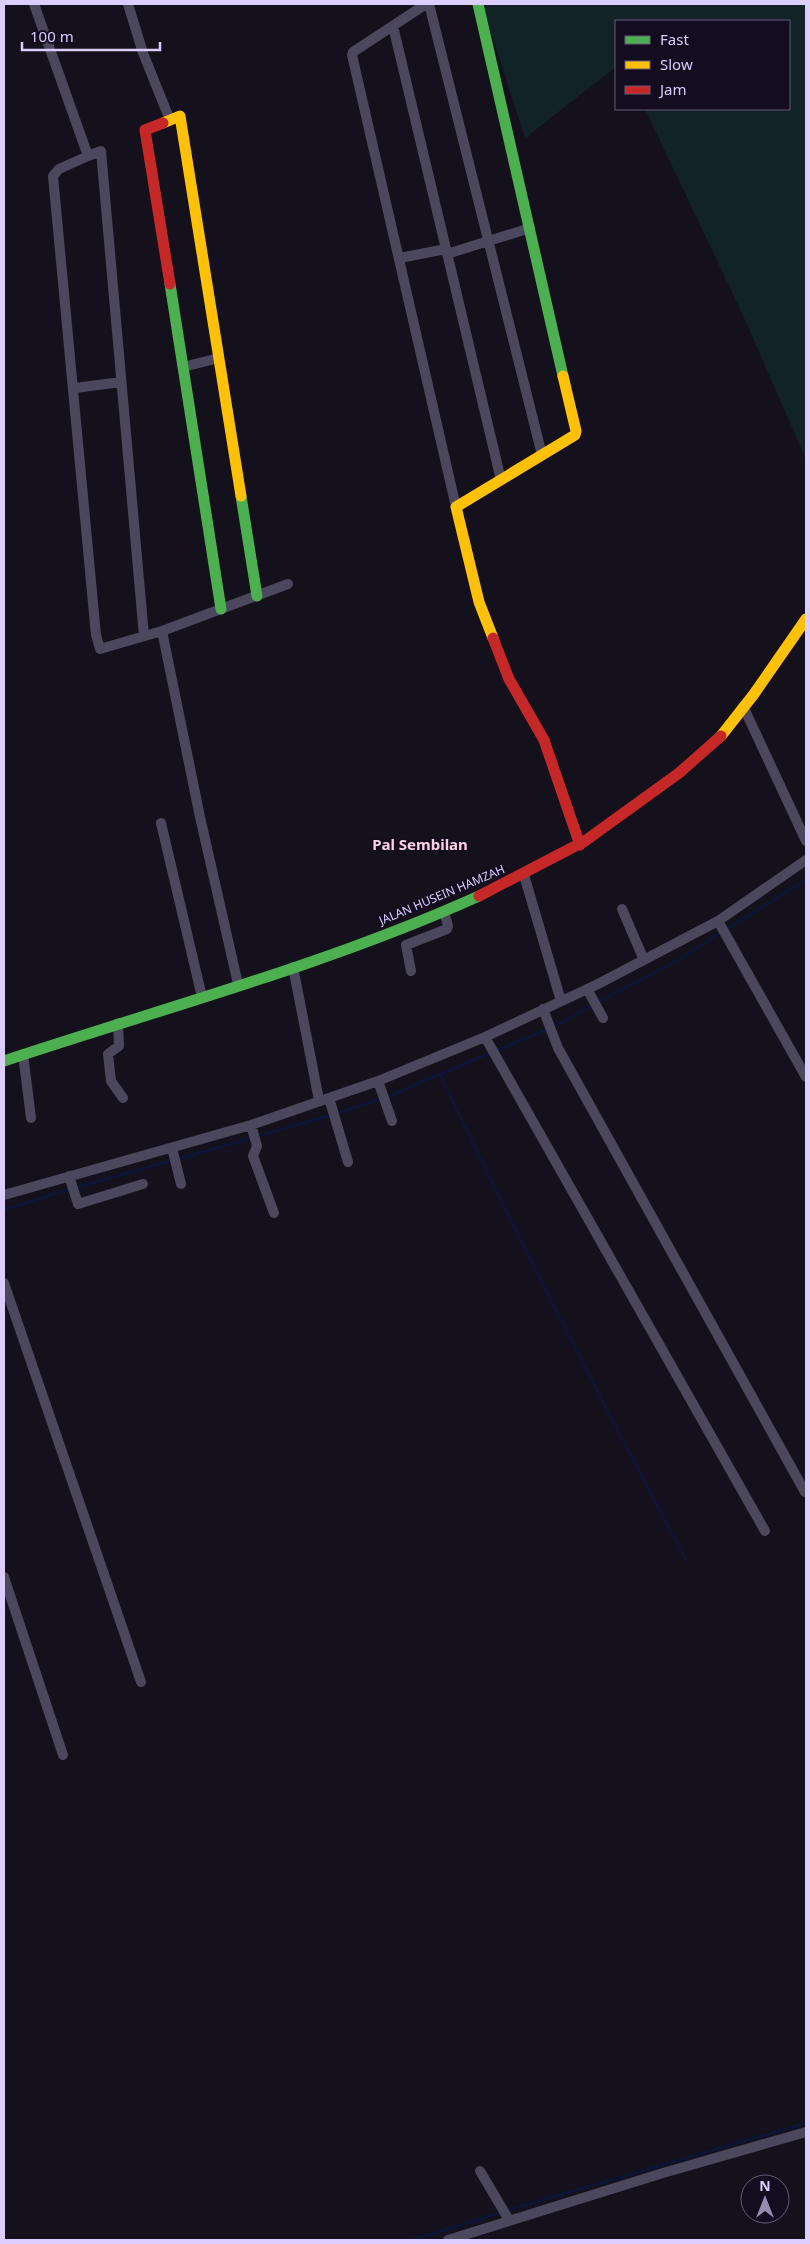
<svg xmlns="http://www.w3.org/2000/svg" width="810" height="2244" font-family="'Noto Sans',sans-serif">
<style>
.green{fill:#122328}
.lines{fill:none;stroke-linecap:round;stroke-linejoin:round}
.stream{stroke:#0c1439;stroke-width:2.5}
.street{stroke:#4b475d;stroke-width:10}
.fast{stroke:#4caf50;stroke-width:11}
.slow{stroke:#ffc107;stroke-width:11}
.jam{stroke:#c62828;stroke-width:11}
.labels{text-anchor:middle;stroke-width:4;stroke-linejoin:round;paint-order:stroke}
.street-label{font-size:12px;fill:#dbcefe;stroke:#140d20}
.quarter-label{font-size:15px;font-weight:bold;fill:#fed0e5;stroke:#140d20}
</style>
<rect width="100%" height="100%" fill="#15111c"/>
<path class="green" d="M482,4H806V459L741,311L645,109H789V21H616V67L525,138Z"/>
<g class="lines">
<path class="stream" d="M727,929L806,880
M597,1003L678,960L722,932
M553,1027L592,1006
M495,1051L548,1029
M440,1074C518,1239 601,1400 687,1562
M387,1097L490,1053
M337,1113L382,1099
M258,1136L332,1115
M178,1159L252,1138
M75,1188L173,1160
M4,1210L70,1189
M508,2210L806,2123
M412,2240L500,2213"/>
<path class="street" d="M34,4L88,156L101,151L144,636
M128,4L143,53L170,120
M426,4L353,52L352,55L456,507
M429,4L542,455
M393,26L501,480
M88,156L59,169L53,176L96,635L100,649L162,631L288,584
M447,254L530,228
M400,258L446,249
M183,367L219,358
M75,388L121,382
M162,631L200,817L238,984
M743,706L806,841
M161,823L202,997
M524,875L561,1001
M622,909L644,960
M718,921L806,1077
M293,967L319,1100
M411,971L406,945L447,929L448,926L444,911
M587,989L603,1018
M543,1009L558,1048L805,1492
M118,1023L119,1046L108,1054L111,1081L123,1098
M485,1037L765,1531
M23,1054L31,1118
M378,1081L392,1121
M329,1098L348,1162
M251,1125L257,1146L253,1156L274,1213
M172,1148L181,1184
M69,1176L78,1204L143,1184
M4,1195L251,1125L378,1081L485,1037L598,984L718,921L806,860
M4,1283L141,1682
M4,1577L63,1755
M480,2171L509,2220
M448,2240L663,2173L806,2132"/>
<path class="fast" d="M478,4L563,376
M170,284L221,609
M241,496L257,596
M4,1061C163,1008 326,965 479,896"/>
<path class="slow" d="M163,123L180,116L241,496
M493,638L479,602L456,507L575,435L576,431L563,376
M721,736L754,694L806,619"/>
<path class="jam" d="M163,123L145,130L170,284
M493,638L509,679L544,740L580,845
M479,896L585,841L679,773L721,736"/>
</g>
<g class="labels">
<g class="street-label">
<text transform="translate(442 895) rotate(-23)" y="4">JALAN HUSEIN HAMZAH</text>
</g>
<g class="quarter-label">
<text x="420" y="850">Pal Sembilan</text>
</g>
</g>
<rect width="810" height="2244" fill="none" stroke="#dbcefe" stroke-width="10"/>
<rect x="615" y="20" width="175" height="90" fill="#140d20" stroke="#645a79"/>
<rect x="625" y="36" width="25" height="8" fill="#4caf50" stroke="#645a79"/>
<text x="660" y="45" font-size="15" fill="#dbcefe">Fast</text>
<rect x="625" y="61" width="25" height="8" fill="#ffc107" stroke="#645a79"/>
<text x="660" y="70" font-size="15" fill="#dbcefe">Slow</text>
<rect x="625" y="86" width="25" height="8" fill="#c62828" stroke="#645a79"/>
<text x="660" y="95" font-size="15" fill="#dbcefe">Jam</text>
<g transform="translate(765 2199)"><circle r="24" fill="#140d20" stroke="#645a79"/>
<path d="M0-4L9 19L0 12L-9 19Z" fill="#968caf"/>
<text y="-8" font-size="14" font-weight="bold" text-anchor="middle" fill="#dbcefe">N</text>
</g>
<path d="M22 42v8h138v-8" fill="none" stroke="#dbcefe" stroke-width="2.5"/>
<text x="30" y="42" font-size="15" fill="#dbcefe" stroke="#140d20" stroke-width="4" paint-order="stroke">100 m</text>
</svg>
